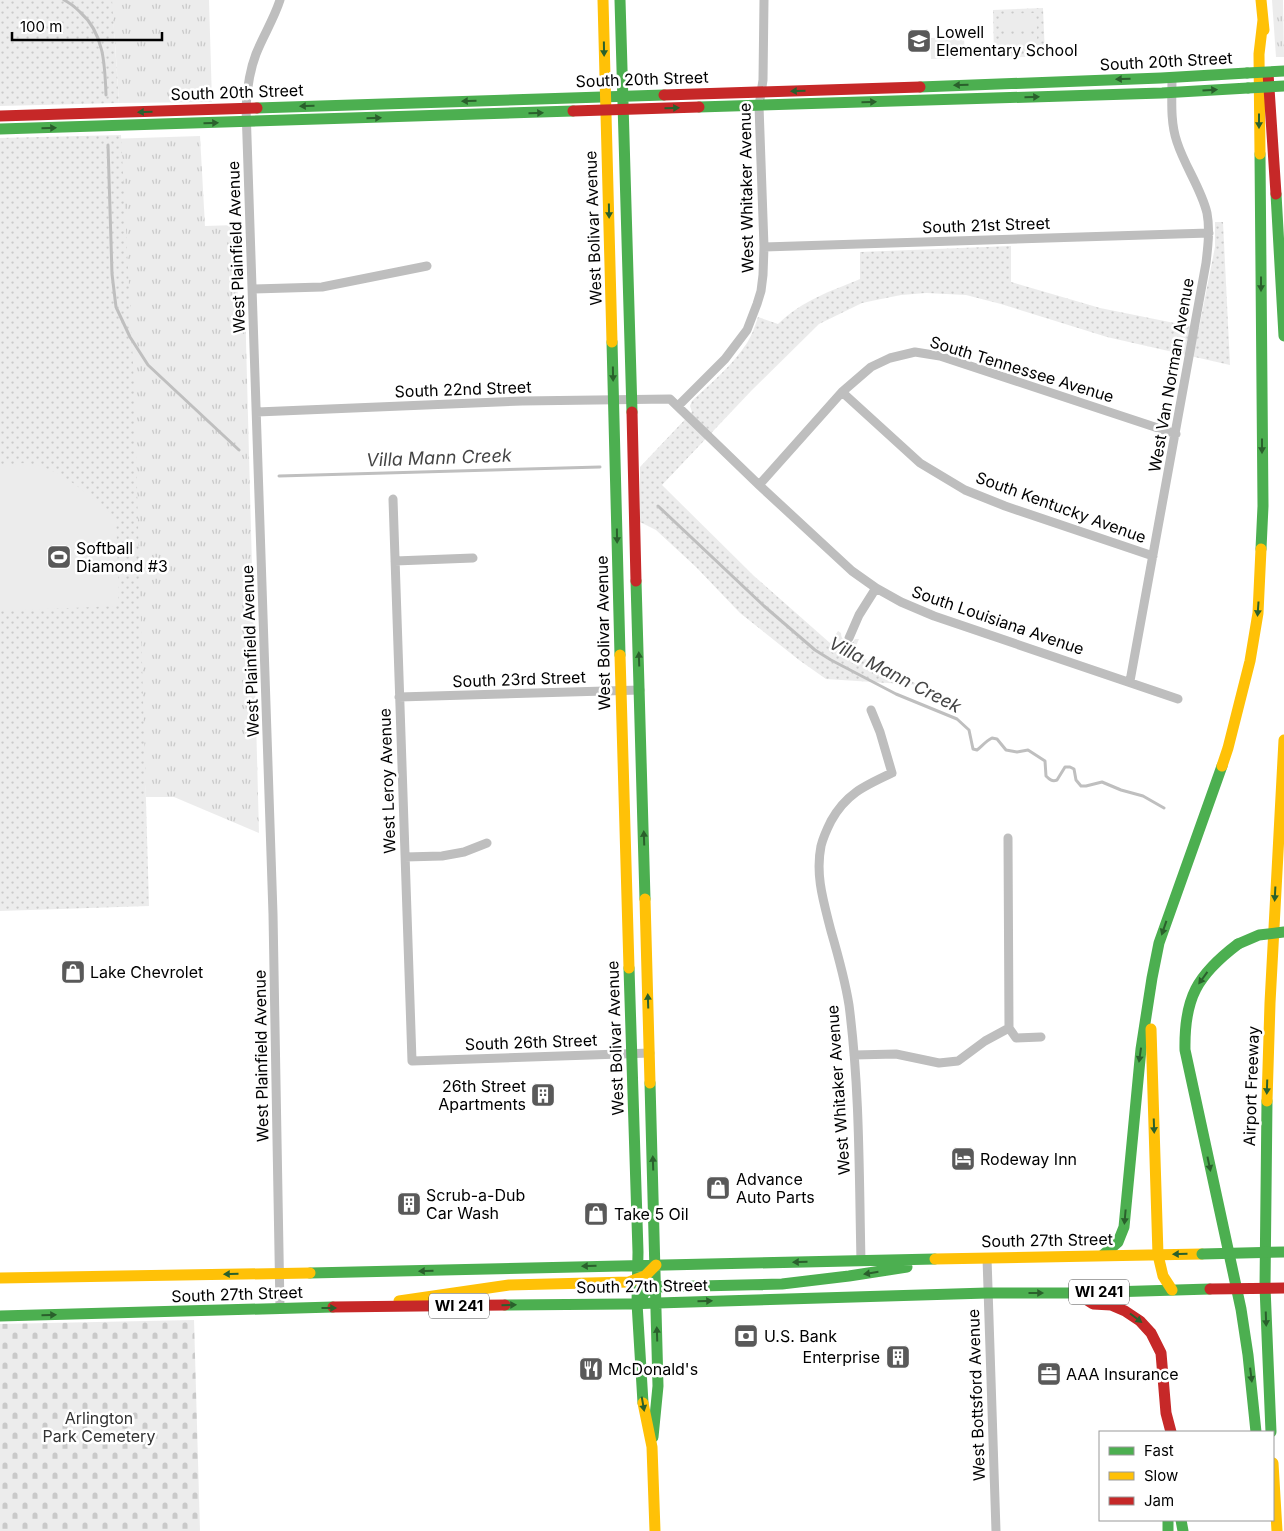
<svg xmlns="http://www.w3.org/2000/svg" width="1284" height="1531" font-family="Inter,sans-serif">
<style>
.grass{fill:url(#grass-tufts)}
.cemetery{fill:url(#cemetery-stones)}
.park{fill:url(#park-dots)}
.garden{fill:#ececec}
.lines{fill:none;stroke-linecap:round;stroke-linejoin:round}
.stream{stroke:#bfbfbf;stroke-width:3}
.street{stroke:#bebebe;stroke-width:9}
.fast{stroke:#4caf50;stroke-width:11}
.slow{stroke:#ffc107;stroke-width:11}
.jam{stroke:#c62828;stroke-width:11}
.fast-bridge{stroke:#4caf50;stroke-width:11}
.jam-bridge{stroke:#c62828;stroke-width:11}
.oneway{fill:#2a602c}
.labels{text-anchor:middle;stroke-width:5;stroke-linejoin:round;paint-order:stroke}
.shield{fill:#fff;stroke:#4c4c4c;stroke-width:1}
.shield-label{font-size:15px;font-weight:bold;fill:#000}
.poi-label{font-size:16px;fill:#000;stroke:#fff;text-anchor:start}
.street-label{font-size:16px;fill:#000;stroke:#fff}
.park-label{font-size:16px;fill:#333;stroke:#fff}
.water-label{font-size:18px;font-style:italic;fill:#444;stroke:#fff}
</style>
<defs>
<pattern id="grass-tufts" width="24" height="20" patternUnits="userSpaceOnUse" patternTransform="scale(1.25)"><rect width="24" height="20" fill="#ececec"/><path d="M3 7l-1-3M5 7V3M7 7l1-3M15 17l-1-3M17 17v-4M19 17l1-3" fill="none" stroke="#c9c9c9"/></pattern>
<pattern id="cemetery-stones" width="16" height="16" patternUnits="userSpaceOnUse" patternTransform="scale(1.25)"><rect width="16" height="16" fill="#ececec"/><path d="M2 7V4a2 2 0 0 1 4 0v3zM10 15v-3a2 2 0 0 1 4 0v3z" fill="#c9c9c9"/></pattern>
<pattern id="park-dots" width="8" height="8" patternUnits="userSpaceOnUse" patternTransform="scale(1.25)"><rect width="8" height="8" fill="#ececec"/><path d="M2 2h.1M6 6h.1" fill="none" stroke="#c9c9c9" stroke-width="1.8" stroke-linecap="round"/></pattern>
</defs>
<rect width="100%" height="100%" fill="#fff"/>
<path class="grass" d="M111,0H209L212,102L119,103L115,43Z
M1272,0H1283L1284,57H1276Z
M200,136L205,226L236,225L238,302L245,303L259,833L174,797H146L131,594L77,140Z"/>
<path class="cemetery" d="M194,1320L200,1531H0V1324Z"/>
<path class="park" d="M0,0H112L119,103L0,106Z
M1043,8L1045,56L994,58L993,10Z
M121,135L134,381L149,906L0,911V138Z
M1215,222H1223L1230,365L1107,337L1001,304L966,295L926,293L901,295L881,299L862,303L819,324L752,390L662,485L754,576L830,643L838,631L841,633C841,641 847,641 853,642L855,639H859L853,653L919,685L826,679L799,660L740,613L696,567L656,530L640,522V467L692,412L690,406L692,401C711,383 733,365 747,343C752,335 755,326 758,317L778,324C803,300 829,292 860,279V252L1011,246V282L1100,308L1199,328L1215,247Z"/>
<path class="garden" d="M1036,13L1037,29L1001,31L1000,14Z
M1037,34V50L1001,52V35Z
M964,37L965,58L931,59L930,38Z
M21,463C27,464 35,464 41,466C69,477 94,498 116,519L119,595L116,606L0,611V467Z"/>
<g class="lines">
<path class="stream" d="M64,0C70,3 75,7 80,12C104,33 105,65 106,95
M108,145L112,274L116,307L130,337L148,365L239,450
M279,476L600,467
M658,506L764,606L815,650L831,660L896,694L957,719L969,730L973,749L977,750C982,746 986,741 992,738L997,739L1006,750L1017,752L1028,750L1045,761L1046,776C1049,779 1052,782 1057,780L1065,767H1070L1074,769L1076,780L1081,786H1086L1102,782L1121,790L1143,796L1164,808"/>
<path class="street" d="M280,0C274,19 263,36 256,54C249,72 247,90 246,108L273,914L280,1308
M764,247L1209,233
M252,289L322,287L427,266
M842,392L920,463L965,490L1005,506L1153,556
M678,406L725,359L747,330L757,304L761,291L763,275L764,247L759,106L763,80L764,0
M257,412L522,401L670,399L759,485L852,571L876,588L901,602L934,616L1178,699
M759,485L842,392L871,367L890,358L915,352L940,356L1176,434
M393,499L412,1061L650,1053
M395,561L473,558
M849,638L859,615L876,588
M1130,681L1206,263C1208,246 1210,229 1207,213C1201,188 1185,167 1177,142C1170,122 1172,99 1172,78
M399,697L640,690
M1008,838L1009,1028L1016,1038L1041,1037
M405,857L442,856L464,852L487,843
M854,1055L896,1054L939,1063L958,1061L985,1041L1009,1028
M987,1258L996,1531
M861,1261C859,1176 860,1090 849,1005C845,980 838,955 831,931C824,903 815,876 821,846C823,838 827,829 831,821C846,794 864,786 892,773L880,732L871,710"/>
<path class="fast" d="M620,0L632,412
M920,87L1161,78L1247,73
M699,107L1162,93L1248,88
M257,108L664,95
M0,129L573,111
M1260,154L1263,506L1261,549
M1276,194L1284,336
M612,342L620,655
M636,581L645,899
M1238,944C1197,975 1184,998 1185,1050L1241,1309L1248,1355L1256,1432
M629,968L638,1252L637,1303L643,1403
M650,1083L658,1386L653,1437
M1267,1101L1265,1287L1271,1432
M1103,1255L1118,1242L1124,1227L1141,1049L1152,978L1159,943L1222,766
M310,1273L935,1259
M637,1303L645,1292L655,1287L782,1284L849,1276L907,1267
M505,1305L625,1304L987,1293H1076L1210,1289
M0,1316L333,1307
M1168,1520V1531
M1181,1520L1183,1531"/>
<path class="slow" d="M603,0L612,342
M1261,0L1264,30
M1260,154L1259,54L1263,20
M620,655L629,968
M1222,766L1228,748L1250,661L1258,613L1261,549
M645,899L650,1083
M1151,1029L1158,1255L1163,1276L1172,1290
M1267,1101L1270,1003L1284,740
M935,1259L1202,1254
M0,1278L310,1273
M399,1301L509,1285L629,1282L645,1276L656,1265
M643,1403L652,1447L655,1531
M1273,1463L1277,1531"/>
<path class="jam" d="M1268,73L1276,194
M664,95L920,87
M573,111L699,107
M0,116L257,108
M632,412L636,581
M1076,1293L1093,1304L1111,1305L1125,1311L1140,1321L1151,1333L1161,1353L1166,1413L1171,1432
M333,1307L505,1305"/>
<path class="fast-bridge" d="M1247,73L1284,71
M1248,88L1284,86
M1238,944L1259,935L1284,932
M1202,1254L1284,1252"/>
<path class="jam-bridge" d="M1210,1289L1284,1288"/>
</g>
<defs><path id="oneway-solid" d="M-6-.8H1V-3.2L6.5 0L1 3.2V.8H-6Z" transform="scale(1.25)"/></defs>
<g class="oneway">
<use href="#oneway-solid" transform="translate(604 49) rotate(89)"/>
<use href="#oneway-solid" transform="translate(1123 79) rotate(178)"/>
<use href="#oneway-solid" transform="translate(961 85) rotate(178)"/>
<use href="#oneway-solid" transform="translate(1210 90) rotate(-3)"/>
<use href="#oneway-solid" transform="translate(798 91) rotate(178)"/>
<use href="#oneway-solid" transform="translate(1032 97) rotate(-2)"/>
<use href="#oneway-solid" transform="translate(469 101) rotate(178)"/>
<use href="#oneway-solid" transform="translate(869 102) rotate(-2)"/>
<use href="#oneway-solid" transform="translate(307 106) rotate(178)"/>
<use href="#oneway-solid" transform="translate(672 108) rotate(-2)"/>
<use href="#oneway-solid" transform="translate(145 112) rotate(178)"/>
<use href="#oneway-solid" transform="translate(536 113) rotate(-2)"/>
<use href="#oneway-solid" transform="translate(374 118) rotate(-2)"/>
<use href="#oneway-solid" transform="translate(1259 121) rotate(90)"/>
<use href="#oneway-solid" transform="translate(211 123) rotate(-2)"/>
<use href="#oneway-solid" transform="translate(49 128) rotate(-2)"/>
<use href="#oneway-solid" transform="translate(609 211) rotate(89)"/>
<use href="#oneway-solid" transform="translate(1261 284) rotate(90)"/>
<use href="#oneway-solid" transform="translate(613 374) rotate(89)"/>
<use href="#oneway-solid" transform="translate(1262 446) rotate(90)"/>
<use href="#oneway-solid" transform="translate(617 536) rotate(89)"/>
<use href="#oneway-solid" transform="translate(1258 609) rotate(94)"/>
<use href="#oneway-solid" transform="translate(639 659) rotate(-92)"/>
<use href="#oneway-solid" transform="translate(644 838) rotate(-92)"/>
<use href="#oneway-solid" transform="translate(1275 894) rotate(93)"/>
<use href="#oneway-solid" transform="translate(1164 928) rotate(109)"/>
<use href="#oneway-solid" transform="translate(1203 978) rotate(126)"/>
<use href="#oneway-solid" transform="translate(648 1001) rotate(-92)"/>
<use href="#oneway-solid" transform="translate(1140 1055) rotate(98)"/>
<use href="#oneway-solid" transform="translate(1267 1087) rotate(92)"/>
<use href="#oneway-solid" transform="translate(1154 1126) rotate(88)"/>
<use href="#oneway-solid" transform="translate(653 1163) rotate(-92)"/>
<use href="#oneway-solid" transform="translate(1209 1164) rotate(78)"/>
<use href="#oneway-solid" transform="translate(1125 1217) rotate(95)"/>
<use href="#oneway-solid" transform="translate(1180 1254) rotate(179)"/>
<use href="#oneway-solid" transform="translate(800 1262) rotate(179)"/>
<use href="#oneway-solid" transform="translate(589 1266) rotate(178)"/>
<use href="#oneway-solid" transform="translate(426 1271) rotate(178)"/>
<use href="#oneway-solid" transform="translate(871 1273) rotate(171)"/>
<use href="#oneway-solid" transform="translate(231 1274) rotate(179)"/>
<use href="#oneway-solid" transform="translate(1036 1293)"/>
<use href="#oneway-solid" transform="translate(705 1301) rotate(-2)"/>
<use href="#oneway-solid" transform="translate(509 1305) rotate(-1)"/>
<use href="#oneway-solid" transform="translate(329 1308)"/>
<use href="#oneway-solid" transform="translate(49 1315) rotate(-1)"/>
<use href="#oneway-solid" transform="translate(1136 1318) rotate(37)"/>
<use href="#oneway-solid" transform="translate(1266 1319) rotate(88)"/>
<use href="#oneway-solid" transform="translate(657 1334) rotate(-92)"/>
<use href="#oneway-solid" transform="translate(1251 1375) rotate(83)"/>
<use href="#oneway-solid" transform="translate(643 1404) rotate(80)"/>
</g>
<defs>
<symbol id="school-square" viewBox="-11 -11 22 22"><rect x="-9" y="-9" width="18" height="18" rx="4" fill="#595959" stroke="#fff"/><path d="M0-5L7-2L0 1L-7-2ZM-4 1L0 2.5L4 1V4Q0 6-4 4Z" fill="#fff"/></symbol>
<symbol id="stadium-square" viewBox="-11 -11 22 22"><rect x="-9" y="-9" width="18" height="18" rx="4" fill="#595959" stroke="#fff"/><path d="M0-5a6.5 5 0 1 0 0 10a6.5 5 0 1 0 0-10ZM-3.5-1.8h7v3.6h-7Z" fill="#fff"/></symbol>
<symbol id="shop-square" viewBox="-11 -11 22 22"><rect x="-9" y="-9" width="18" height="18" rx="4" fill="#595959" stroke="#fff"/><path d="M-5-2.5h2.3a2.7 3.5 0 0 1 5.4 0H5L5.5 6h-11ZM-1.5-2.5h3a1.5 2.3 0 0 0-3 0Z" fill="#fff"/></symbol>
<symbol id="building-square" viewBox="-11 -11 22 22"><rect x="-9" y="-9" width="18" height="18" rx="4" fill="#595959" stroke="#fff"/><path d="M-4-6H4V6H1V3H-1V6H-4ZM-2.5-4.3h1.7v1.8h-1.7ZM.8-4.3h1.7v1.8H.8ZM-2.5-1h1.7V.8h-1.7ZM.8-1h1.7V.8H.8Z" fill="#fff"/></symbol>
<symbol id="hotel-square" viewBox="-11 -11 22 22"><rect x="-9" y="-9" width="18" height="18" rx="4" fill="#595959" stroke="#fff"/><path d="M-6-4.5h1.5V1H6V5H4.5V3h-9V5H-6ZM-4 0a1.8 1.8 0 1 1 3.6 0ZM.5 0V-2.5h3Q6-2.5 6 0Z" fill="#fff"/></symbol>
<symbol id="bank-square" viewBox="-11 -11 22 22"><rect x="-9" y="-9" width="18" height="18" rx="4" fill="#595959" stroke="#fff"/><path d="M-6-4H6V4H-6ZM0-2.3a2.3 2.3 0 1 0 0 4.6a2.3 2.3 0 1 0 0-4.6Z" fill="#fff"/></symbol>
<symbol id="restaurant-square" viewBox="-11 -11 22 22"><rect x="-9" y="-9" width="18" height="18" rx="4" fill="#595959" stroke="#fff"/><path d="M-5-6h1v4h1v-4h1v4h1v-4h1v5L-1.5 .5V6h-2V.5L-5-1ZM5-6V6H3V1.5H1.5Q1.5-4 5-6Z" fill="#fff"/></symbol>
<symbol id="office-square" viewBox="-11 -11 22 22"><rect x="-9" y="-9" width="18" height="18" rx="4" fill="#595959" stroke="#fff"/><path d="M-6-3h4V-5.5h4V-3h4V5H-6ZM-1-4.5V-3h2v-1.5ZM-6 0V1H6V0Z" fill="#fff"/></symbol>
</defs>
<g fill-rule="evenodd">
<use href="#school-square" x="905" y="27" width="28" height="28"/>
<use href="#stadium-square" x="45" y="543" width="28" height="28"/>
<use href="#shop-square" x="59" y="958" width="28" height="28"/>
<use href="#building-square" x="529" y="1081" width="28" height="28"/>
<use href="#hotel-square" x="949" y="1145" width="28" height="28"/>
<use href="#shop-square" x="704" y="1174" width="28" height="28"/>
<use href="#building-square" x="395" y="1190" width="28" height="28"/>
<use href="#shop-square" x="582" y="1200" width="28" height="28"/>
<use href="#bank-square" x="732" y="1322" width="28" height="28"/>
<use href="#building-square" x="884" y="1343" width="28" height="28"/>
<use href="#restaurant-square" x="577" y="1355" width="28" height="28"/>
<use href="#office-square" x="1035" y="1360" width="28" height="28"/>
</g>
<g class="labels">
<g class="shield">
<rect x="1069" y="1279.5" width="60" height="25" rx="4"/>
<rect x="429" y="1293.5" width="60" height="25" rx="4"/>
</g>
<g class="shield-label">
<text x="1099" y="1297">WI 241</text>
<text x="459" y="1311">WI 241</text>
</g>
<g class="poi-label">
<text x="936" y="38">Lowell<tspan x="936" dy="18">Elementary School</tspan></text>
<text x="76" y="554">Softball<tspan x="76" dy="18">Diamond #3</tspan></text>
<text x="90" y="978">Lake Chevrolet</text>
<text x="526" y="1092" text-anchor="end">26th Street<tspan x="526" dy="18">Apartments</tspan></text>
<text x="980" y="1165">Rodeway Inn</text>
<text x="736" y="1185">Advance<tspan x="736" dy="18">Auto Parts</tspan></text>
<text x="426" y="1201">Scrub-a-Dub<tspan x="426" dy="18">Car Wash</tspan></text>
<text x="614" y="1220">Take 5 Oil</text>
<text x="764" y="1342">U.S. Bank</text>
<text x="880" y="1363" text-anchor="end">Enterprise</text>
<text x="608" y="1375">McDonald's</text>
<text x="1066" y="1380">AAA Insurance</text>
</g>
<g class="street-label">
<text transform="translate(1166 61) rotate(-3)" y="6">South 20th Street</text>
<text transform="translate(642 79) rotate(-2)" y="6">South 20th Street</text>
<text transform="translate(237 92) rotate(-2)" y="6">South 20th Street</text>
<text transform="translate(746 188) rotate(-91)" y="6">West Whitaker Avenue</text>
<text transform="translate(986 225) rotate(-2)" y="6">South 21st Street</text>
<text transform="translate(593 228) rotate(-92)" y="6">West Bolivar Avenue</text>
<text transform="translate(236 247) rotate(-92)" y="6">West Plainfield Avenue</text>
<text transform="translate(1022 369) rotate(17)" y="6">South Tennessee Avenue</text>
<text transform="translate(1171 375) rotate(-80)" y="6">West Van Norman Avenue</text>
<text transform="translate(463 389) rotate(-2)" y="6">South 22nd Street</text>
<text transform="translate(1061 507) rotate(20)" y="6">South Kentucky Avenue</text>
<text transform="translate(998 620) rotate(19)" y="6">South Louisiana Avenue</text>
<text transform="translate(603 633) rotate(-91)" y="6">West Bolivar Avenue</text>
<text transform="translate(250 651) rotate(-92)" y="6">West Plainfield Avenue</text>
<text transform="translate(519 679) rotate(-2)" y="6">South 23rd Street</text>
<text transform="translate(387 781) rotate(-92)" y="6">West Leroy Avenue</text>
<text transform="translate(615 1038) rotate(-92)" y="6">West Bolivar Avenue</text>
<text transform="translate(531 1042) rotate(-2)" y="6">South 26th Street</text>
<text transform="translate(261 1056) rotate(-91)" y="6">West Plainfield Avenue</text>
<text transform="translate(1251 1086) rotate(-88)" y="6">Airport Freeway</text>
<text transform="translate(838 1090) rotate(-94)" y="6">West Whitaker Avenue</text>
<text transform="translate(1047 1240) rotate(-1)" y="6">South 27th Street</text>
<text transform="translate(642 1286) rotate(-1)" y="6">South 27th Street</text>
<text transform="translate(237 1294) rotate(-2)" y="6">South 27th Street</text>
<text transform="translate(976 1395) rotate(-92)" y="6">West Bottsford Avenue</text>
</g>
<g class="park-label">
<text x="99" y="1424">Arlington<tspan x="99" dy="18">Park Cemetery</tspan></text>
</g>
<g class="water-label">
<text transform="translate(439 458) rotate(-2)" y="6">Villa Mann Creek</text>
<text transform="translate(895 675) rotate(27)" y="6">Villa Mann Creek</text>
</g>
</g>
<rect x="1099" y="1431" width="175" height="90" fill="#ffffff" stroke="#999999"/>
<rect x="1109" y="1447" width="25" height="8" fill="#4caf50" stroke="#999999"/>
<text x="1144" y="1456" font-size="15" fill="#000000">Fast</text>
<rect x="1109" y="1472" width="25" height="8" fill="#ffc107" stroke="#999999"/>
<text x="1144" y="1481" font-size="15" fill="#000000">Slow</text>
<rect x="1109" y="1497" width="25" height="8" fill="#c62828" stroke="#999999"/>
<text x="1144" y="1506" font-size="15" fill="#000000">Jam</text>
<path d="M12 32v8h150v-8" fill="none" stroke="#000000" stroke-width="2.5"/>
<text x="20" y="32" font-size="15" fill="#000000" stroke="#ffffff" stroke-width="4" paint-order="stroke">100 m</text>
</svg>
